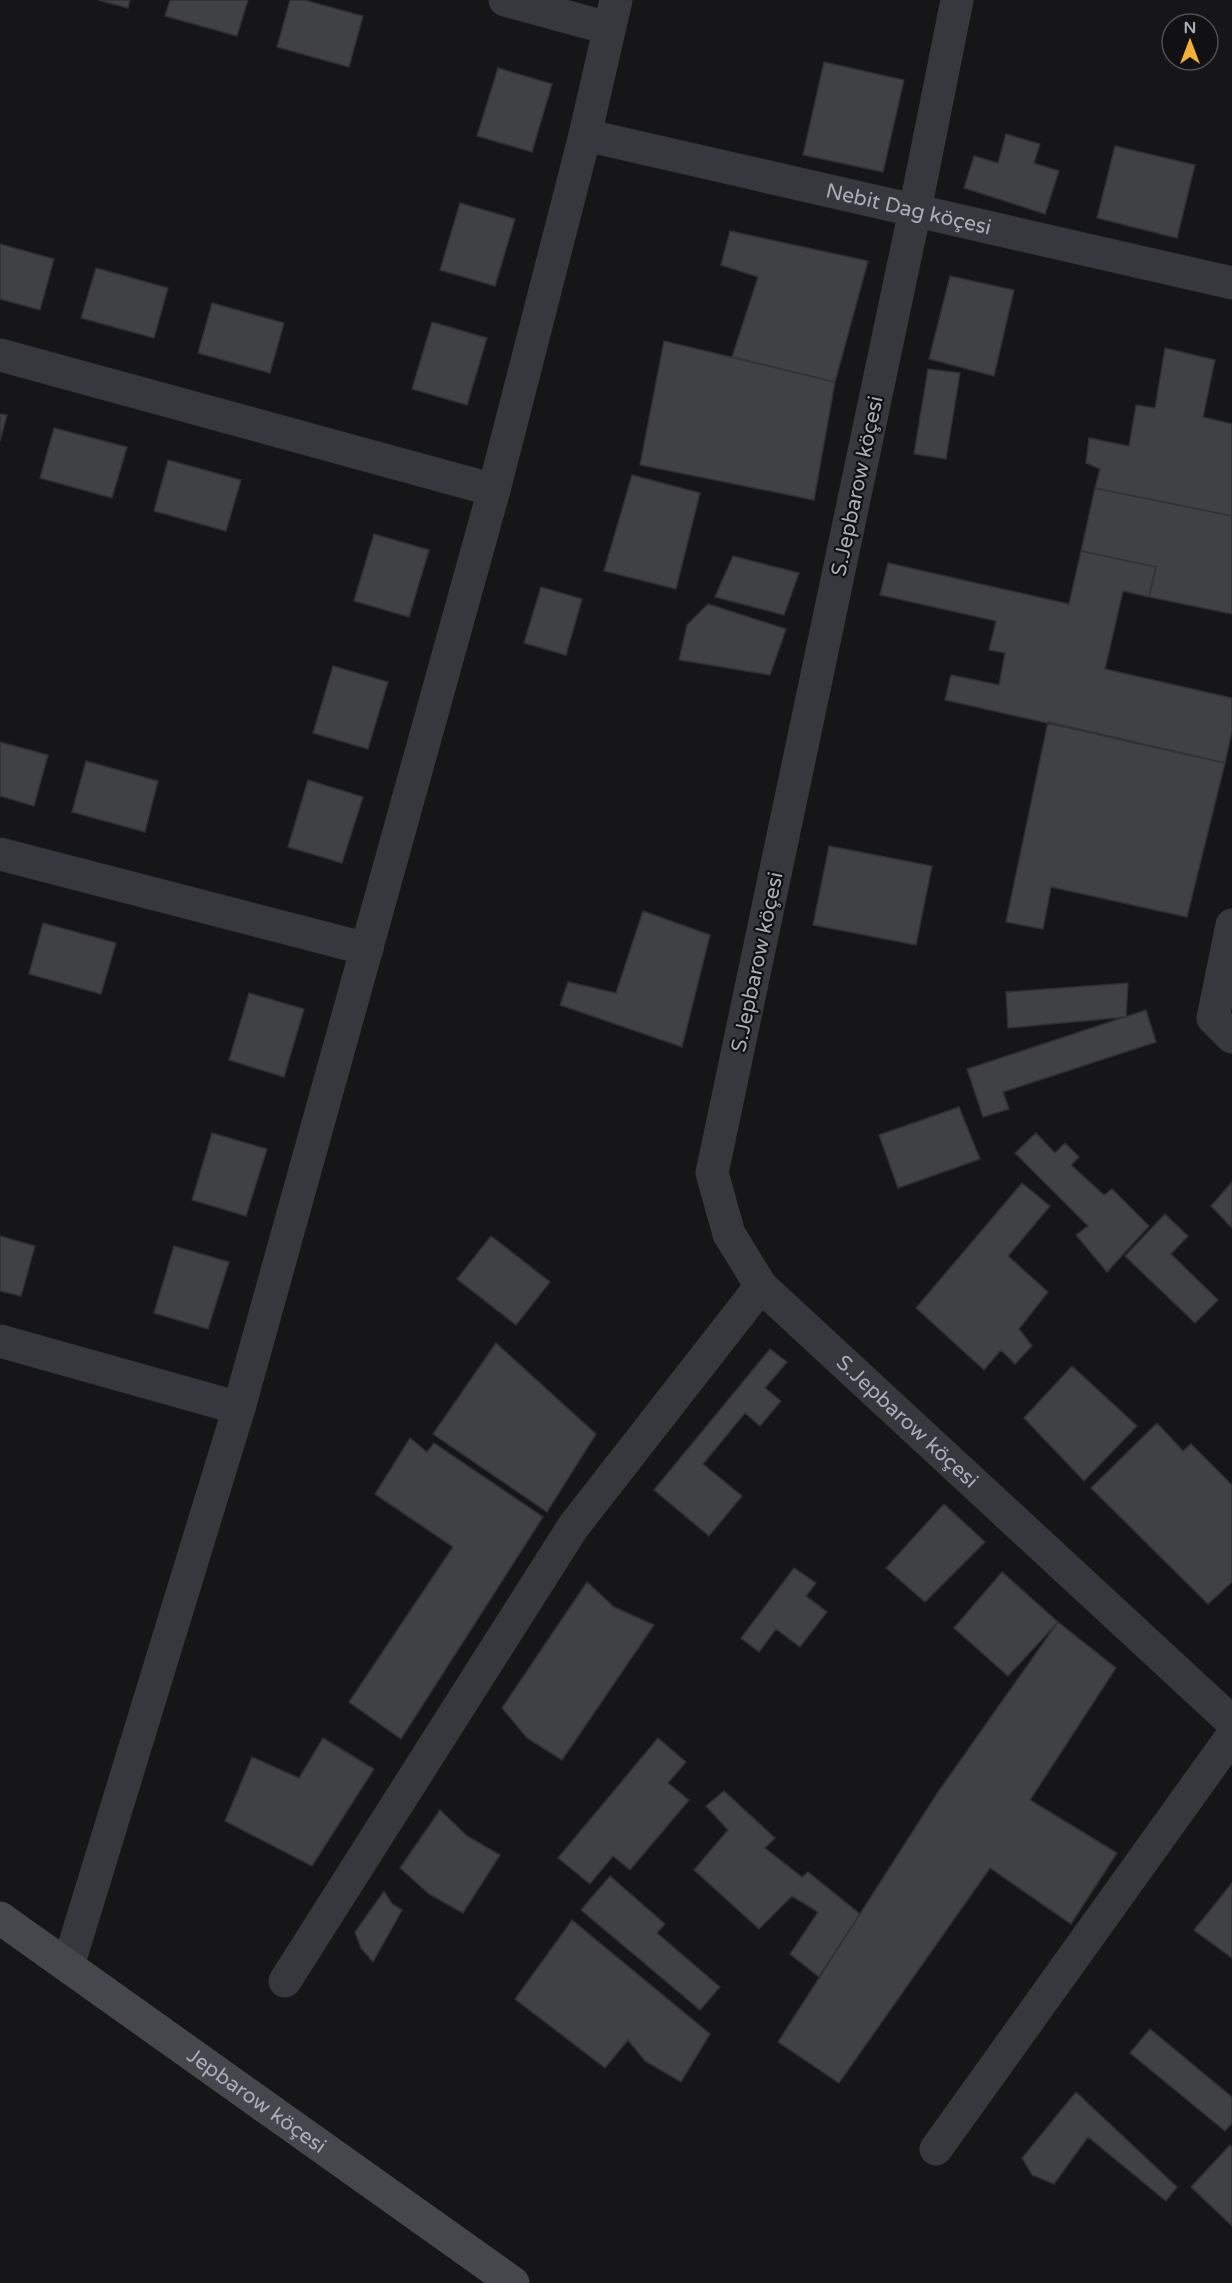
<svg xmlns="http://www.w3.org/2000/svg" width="1232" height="2283" font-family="'Varela Round',sans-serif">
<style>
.building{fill:#404145;stroke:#303034;stroke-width:1.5}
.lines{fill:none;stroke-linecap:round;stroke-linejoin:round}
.street{stroke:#37383d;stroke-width:33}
.secondary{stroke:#45474d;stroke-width:33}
.labels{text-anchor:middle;stroke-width:4.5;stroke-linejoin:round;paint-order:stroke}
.street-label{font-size:21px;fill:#a8adb8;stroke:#111113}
</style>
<rect width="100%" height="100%" fill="#161618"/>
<path class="building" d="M98,0H130L128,8Z
M170,0H248L237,36L165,16Z
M290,0H304L363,16L349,67L277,47Z
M824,62L904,80L883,172L803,155Z
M498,68L552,84L532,152L477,136Z
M1006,134L1040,144L1034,163L1059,171L1045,214L964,188L974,156L998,163Z
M1115,146L1195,165L1177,238L1097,218Z
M460,203L515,219L495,286L440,270Z
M730,231L868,261L835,382L732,357L758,277L721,265Z
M0,244L54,259L40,310L0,299Z
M96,268L168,288L154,338L81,318Z
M950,276L1014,290L994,376L929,359Z
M212,303L284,323L270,373L198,353Z
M432,322L487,338L467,405L412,389Z
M664,341L835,382L814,500L640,465Z
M1165,348L1215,360L1203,417L1232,424V516L1095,488L1100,469L1086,463L1089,438L1129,446L1136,405L1155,408Z
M928,369L960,373L946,459L914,454Z
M0,414L7,415L0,441Z
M54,428L127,447L112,498L40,478Z
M168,460L241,480L226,531L154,511Z
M632,475L700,493L676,589L604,571Z
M1095,488L1232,516V614L1149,597L1156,567L1081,551Z
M374,534L429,550L409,617L354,601Z
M1081,551L1156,567L1149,597L1123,591L1105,669L1232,698V731L1225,763L945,700L951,675L999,685L1005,653L989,650L996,621L880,595L888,563L1069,604Z
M733,556L799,573L784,615L715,597Z
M541,587L582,599L566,655L524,643Z
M708,604L786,629L770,675L679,660L687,625Z
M333,666L388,682L368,749L313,733Z
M1048,722L1225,763L1187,917L1051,887L1043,929L1006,922Z
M0,742L48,755L34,806L0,796Z
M86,761L158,781L145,832L72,812Z
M308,780L363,797L342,863L288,847Z
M829,846L932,866L916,945L813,925Z
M643,911L710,935L682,1047L560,1005L568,982L616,993Z
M43,923L116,943L101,994L29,974Z
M1128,983L1126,1017L1008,1028L1006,992Z
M249,993L304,1009L284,1077L229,1060Z
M1146,1010L1156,1042L1003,1092L1009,1109L983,1117L967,1069Z
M959,1107L980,1159L898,1188L879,1135Z
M212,1133L267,1149L246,1216L192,1200Z
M1036,1133L1055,1153L1065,1143L1079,1157L1071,1165L1104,1195L1112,1189L1149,1226L1107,1272L1076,1235L1088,1226L1015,1153Z
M1232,1182V1228L1211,1206Z
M1022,1183L1050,1206L1008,1256L1048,1292L1019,1329L1032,1346L1015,1364L1001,1350L984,1370L916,1308Z
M1165,1214L1188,1236L1171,1254L1218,1300L1195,1323L1125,1256Z
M0,1236L35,1246L21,1296L0,1291Z
M491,1236L550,1282L516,1325L457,1279Z
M174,1246L229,1262L208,1329L154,1313Z
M496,1343L596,1434L547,1512L433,1434Z
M770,1349L787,1362L765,1388L781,1401L760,1426L745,1413L703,1464L742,1496L709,1536L654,1490Z
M1072,1366L1137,1426L1084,1481L1024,1418Z
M1157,1423L1183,1451L1191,1444L1232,1485V1582L1208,1604L1091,1488Z
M410,1438L427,1452L434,1443L543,1517L401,1739L349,1702L453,1547L375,1494Z
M944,1504L985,1542L925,1602L886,1568Z
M794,1568L816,1583L806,1596L827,1612L800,1647L776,1629L759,1652L741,1638Z
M1002,1572L1058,1622L1008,1676L954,1628Z
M587,1582L614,1607L654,1625L562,1760L527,1738L502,1708Z
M1058,1622L1116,1668L1030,1800L1117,1853L1071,1924L990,1868L839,2083L778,2042L938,1792Z
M323,1738L374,1769L312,1866L225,1821L252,1757L299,1778Z
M658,1738L686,1762L668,1783L689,1800L630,1870L613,1856L590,1884L558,1858Z
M724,1791L775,1838L765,1848L802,1877L808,1872L860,1914L819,1977L790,1954L818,1912L792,1896L759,1929L694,1870L728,1830L706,1806Z
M440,1810L467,1836L500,1855L463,1913L429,1894L400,1868Z
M610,1876L665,1924L657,1933L720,1987L700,2010L581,1910Z
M1232,1883V1958L1194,1930Z
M384,1891L392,1904L402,1910L373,1962L361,1948L355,1932Z
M572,1920L710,2034L681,2082L645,2061L628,2040L605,2068L515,1999Z
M1150,2029L1232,2097V2123L1225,2131L1130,2053Z
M1076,2092L1177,2187L1166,2201L1088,2137L1054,2184L1032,2175L1022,2158Z
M1230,2145L1232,2147V2226L1191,2187Z"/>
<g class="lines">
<g class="street">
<path d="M505,0L608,28"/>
<path id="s1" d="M957,0L915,210L712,1173L729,1234L761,1286L1232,1722"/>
<path id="s2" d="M585,135L1232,283"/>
<path d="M0,355L494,490"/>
<path d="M0,854L367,949"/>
<path d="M1232,925L1213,1018L1232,1037"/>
<path d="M0,1341L239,1408L68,1966"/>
<path d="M239,1408L494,490L585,135L616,0"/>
<path d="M285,1981L573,1527L761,1286"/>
<path d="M936,2149L1232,1736"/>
</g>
<path class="secondary" id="s3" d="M0,1918L513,2283"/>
</g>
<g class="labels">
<g class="street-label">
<text dy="7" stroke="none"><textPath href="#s2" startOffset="332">Nebit Dag köçesi</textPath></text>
<text transform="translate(857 486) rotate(-78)" y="7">S.Jepbarow köçesi</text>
<text transform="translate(757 962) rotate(-78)" y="7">S.Jepbarow köçesi</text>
<text dy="7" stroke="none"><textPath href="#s1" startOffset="1522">S.Jepbarow köçesi</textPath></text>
<text dy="7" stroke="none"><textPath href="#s3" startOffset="315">Jepbarow köçesi</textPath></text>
</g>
</g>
<g transform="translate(1190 42)"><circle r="28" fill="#111113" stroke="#4d4f55" stroke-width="1.5"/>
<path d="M0-4.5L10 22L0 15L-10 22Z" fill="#f2b134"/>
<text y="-9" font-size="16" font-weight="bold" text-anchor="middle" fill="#a8adb8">N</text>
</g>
</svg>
